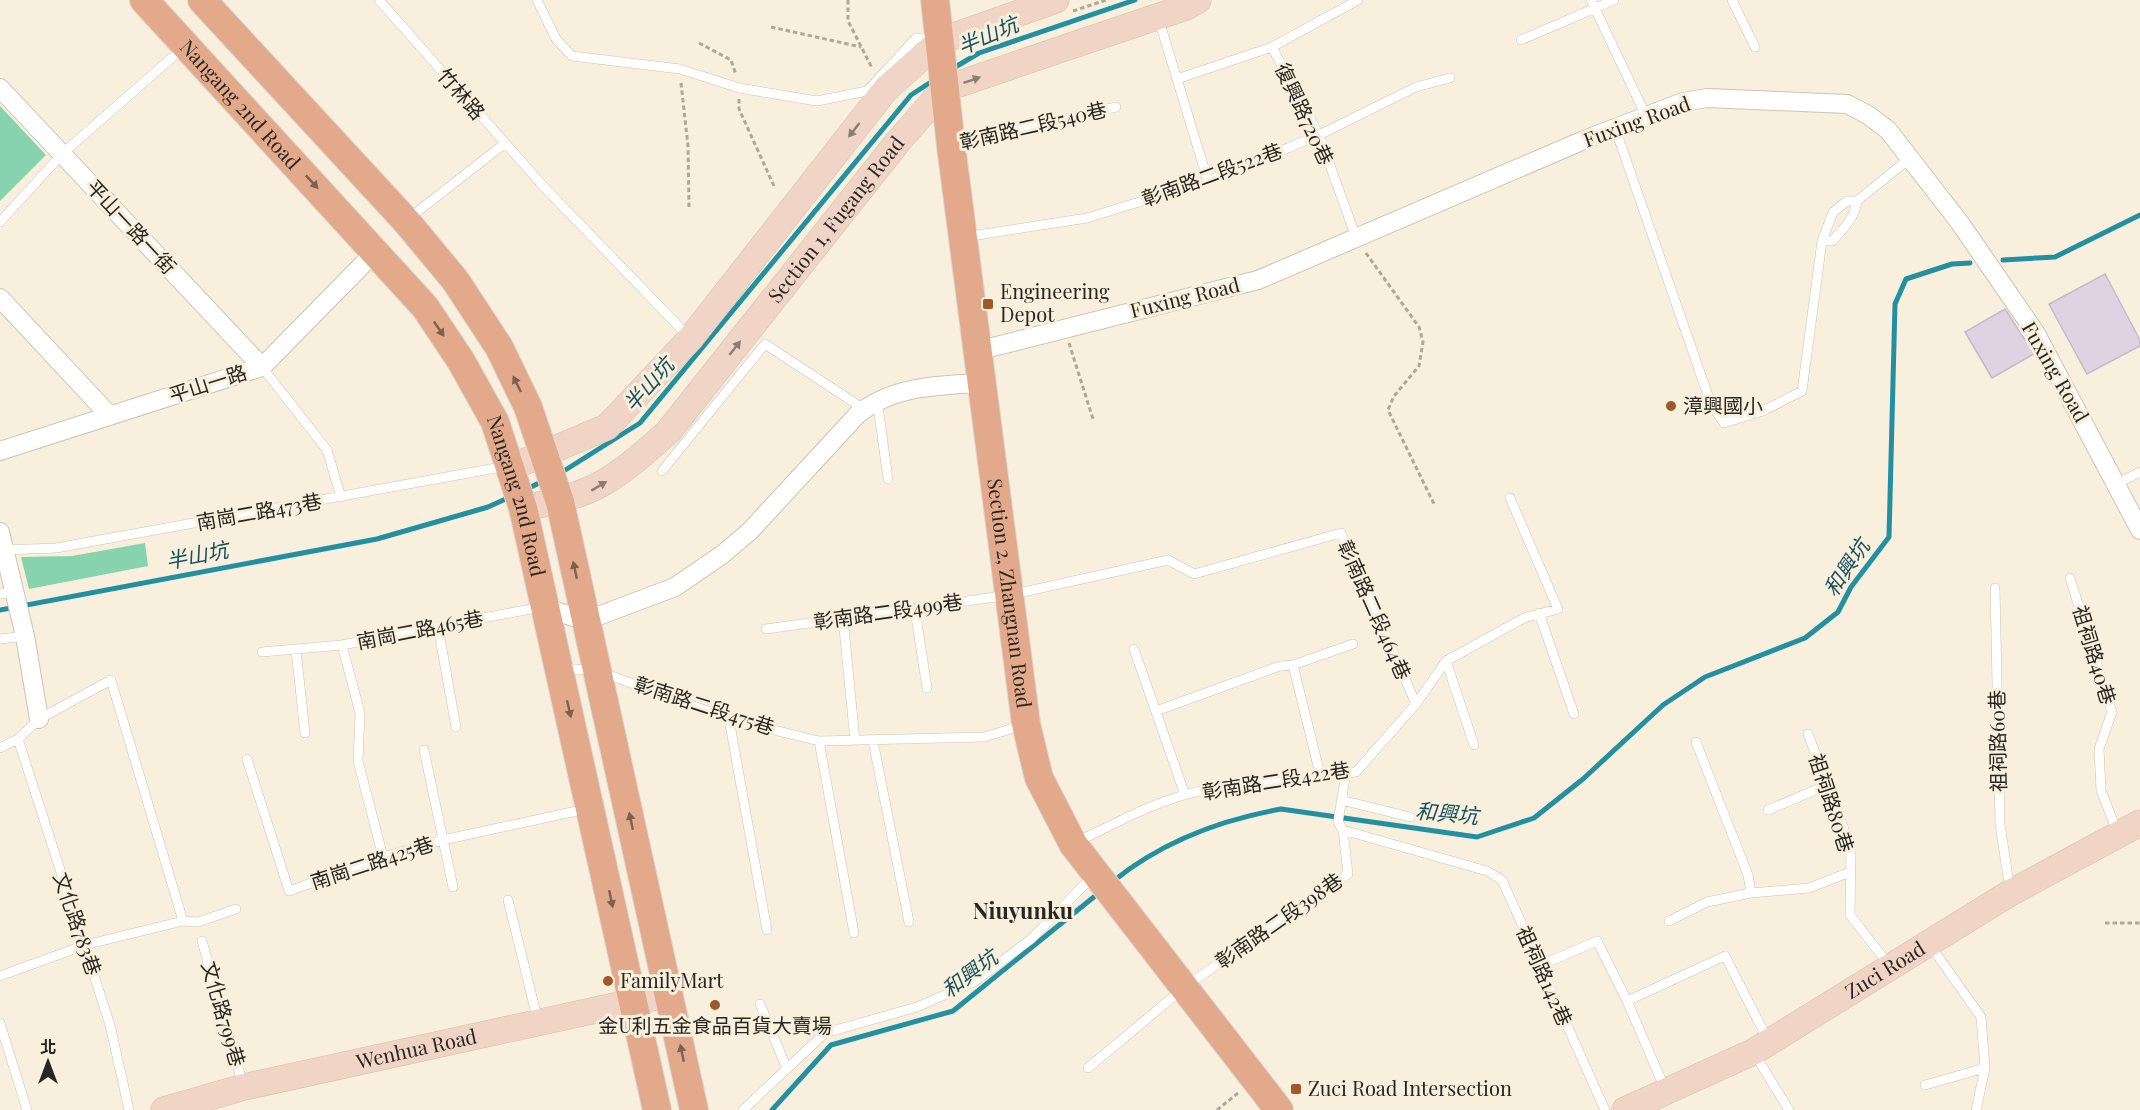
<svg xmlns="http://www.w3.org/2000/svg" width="2140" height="1110" font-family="'Playfair Display','Noto Sans TC',serif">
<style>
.green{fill:#86d3ad}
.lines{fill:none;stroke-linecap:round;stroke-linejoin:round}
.stream{stroke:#2390a2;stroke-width:5}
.building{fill:#e0d2e3;stroke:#c7b9ca;stroke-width:1.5}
.lane-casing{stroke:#ccc4b1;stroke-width:10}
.street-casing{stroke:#ccc4b1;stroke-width:20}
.secondary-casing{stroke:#ccc4b1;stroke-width:27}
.primary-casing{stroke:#d8d8d7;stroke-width:30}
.path{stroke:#afa899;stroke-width:3;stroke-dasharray:4.5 3;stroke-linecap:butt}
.lane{stroke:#fff;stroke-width:9}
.street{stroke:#fff;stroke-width:18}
.secondary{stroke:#f0d4c5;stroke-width:26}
.primary{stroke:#e2a98b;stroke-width:28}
.oneway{fill:#8c7d72}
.oneway2{fill:#7c6150}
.poi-dot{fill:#9e592b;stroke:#f8efdc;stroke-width:2}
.labels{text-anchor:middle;stroke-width:6;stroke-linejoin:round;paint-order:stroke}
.street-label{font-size:20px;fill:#29261f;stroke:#f8efdc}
.poi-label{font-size:20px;fill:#29261f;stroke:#f8efdc;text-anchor:start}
.water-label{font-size:21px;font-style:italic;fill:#16515d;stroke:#f8efdc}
.quarter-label{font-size:22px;font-weight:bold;fill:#29261f;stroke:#f8efdc}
</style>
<rect width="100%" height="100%" fill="#f8efdc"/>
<path class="green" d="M0,106L46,155L0,201Z
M145,543L148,566L29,589L21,557L72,556Z"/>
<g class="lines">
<path class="stream" d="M952,69L979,53L1135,0
M2003,260L2055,257L2140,215
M559,474L640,423L911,95L934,80
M527,489L545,480
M0,610L377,539L488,507L510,497
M1112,882C1160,843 1219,820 1281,809L1477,837L1534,818L1583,779L1663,705L1705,677L1805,638L1838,612L1851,587L1889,537L1895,304L1906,279L1952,264L1970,263
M772,1110L831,1045L953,1011L1100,892"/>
</g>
<path class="building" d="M2105,274L2140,340V346L2087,374L2049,304Z
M2005,309L2034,354L1992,378L1965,332Z"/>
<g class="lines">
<defs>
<path id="lane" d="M379,0L544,187L690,338
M537,0L556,39L572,56L680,69L739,88L817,101L867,91L916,38L935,41
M1591,0L1646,116
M1732,0L1755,47
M1158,17L1208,181
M1521,40L1614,0
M1177,79L1272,47
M1615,128L1711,404L1724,423L1763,411L1802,391L1822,241L1833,212L1847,201H1857L1910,158
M953,145L1116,107
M408,219L504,144
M0,222L62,154L184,47
M965,237L1087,218L1208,181L1319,135L1416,87L1450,78
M1357,240L1319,135L1272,47L1358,0
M1822,241H1832C1843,229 1855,218 1857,201
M262,367L327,450L341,497
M877,399L888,479
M662,471L765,344L864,409
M2116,484L2140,472
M4,550L56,548L507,466
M2070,578L2112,712L2099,749L2101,790L2117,832
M1995,588L2000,824L2010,891
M0,594L15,592
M915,610L927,688
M1539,613L1574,714
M843,618L855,741
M438,627L456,727
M766,629L1010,595L1168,560L1194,574L1341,533L1416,704
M0,639L25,636
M342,645L360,713L358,761L383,857
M1134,649L1185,795
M296,650L305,733
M262,652L342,645L541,607
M1446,661L1474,745
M1293,665L1353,644
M562,668L598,671L729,719L819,741L984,737L1024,725
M1156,711L1280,666L1293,665L1320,774
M729,719L767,930
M1808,734L1851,848L1850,915L1889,965
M18,739L110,1025L129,1110
M819,741L854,933
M873,741L909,922
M1696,742L1748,875L1751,893L1809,888L1850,872
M0,748L18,739L39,719L111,680L183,921
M424,750L453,887
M247,759L289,891L383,857L443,840L586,809
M1341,800L1410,817
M1768,810L1827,785
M1343,830L1487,871L1502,880L1605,1110
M1075,843C1110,826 1146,806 1184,795C1240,780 1298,778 1356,772L1416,704L1446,661L1524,618L1558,609L1510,498
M508,900L538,1021
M1669,921L1707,902L1751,893
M202,941L243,1085
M1930,945L1981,1017L1985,1068L1976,1110
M1539,966L1597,941L1627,1001L1665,1089
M0,976L85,945L183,921L198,922L236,909
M1627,1001L1725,956L1768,1040
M760,1004L787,1069
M0,1023L27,1110
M1754,1053L1789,1110
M1088,1068L1186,986L1348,874L1343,830L1338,822L1346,773
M1925,1085L1985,1068
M743,1110L825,1033L917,1007L974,982L1031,939L1093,876"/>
<path id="street" d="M0,88L262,367
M0,298L110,416
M977,351L1258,280L1584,140L1683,102L1707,98L1847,104L1868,115L1888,130L1960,223L2035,332L2140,530
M0,451L262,367L376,251
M0,532L25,636L39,719
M544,607L585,621L675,587L723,554L750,531L858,414C893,386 938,385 982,383"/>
<g id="secondary">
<path d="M512,467L607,427L691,338L886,89L940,41L1056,0"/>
<path id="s1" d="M523,508C595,496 615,479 668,432L897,143L944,89L1186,7L1198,0"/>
<path id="s2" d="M164,1110L244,1087L669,994"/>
<path id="s3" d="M1625,1110L1753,1052L2010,893L2140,823"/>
</g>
<g id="primary">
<path id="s4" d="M144,0L425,307L461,361L495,422L523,508L657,1110"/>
<path d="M202,0L406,221L455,280L499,347L528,407L560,502L694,1110"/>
<path id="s5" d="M935,0L951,146L1026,724L1039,778L1073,844L1279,1110"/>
</g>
</defs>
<use href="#lane" class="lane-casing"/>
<use href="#street" class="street-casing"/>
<use href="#secondary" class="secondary-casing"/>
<use href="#primary" class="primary-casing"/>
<path class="path" d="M848,0V21L872,68
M1073,11L1106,0
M771,27L861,47
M699,43L731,60L736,75
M681,83L688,146L689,207
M739,99V109L774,186
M1366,253L1419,327L1423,342L1419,366L1394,396L1388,410L1435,506
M1069,343L1093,419
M2105,923H2140
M1217,1110L1238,1093"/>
<use href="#lane" class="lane"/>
<use href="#street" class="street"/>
<use href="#secondary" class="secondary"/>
<use href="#primary" class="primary"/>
</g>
<defs><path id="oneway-solid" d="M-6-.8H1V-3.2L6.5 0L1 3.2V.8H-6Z" transform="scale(1.5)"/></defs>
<g class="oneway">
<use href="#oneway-solid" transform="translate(972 80) rotate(-19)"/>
<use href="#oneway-solid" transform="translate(854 130) rotate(128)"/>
<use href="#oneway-solid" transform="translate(735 348) rotate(-52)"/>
<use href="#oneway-solid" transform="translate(599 486) rotate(-31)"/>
</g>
<g class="oneway2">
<use href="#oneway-solid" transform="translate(312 182) rotate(47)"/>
<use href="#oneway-solid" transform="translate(439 329) rotate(56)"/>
<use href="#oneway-solid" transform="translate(517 384) rotate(-116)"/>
<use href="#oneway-solid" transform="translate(575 570) rotate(-102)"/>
<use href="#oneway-solid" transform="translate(569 709) rotate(77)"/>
<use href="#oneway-solid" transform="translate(631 821) rotate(-102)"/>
<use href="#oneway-solid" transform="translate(611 899) rotate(78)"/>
<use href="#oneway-solid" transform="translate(682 1053) rotate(-102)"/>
</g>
<g class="poi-dot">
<rect x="982" y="298" width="12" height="12" rx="3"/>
<circle cx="1671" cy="406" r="6"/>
<circle cx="608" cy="981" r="6"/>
<circle cx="715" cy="1005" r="6"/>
<rect x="1290" y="1083" width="12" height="12" rx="3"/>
</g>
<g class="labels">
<g class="street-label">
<text transform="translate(461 94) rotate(49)" y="7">竹林路</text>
<text dy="7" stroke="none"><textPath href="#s4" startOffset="142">Nangang 2nd Road</textPath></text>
<text transform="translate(1304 114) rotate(65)" y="7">復興路720巷</text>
<text transform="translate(1637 122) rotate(-20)" y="7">Fuxing Road</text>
<text transform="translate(1033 126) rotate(-13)" y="7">彰南路二段540巷</text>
<text transform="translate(1212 175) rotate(-20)" y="7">彰南路二段522巷</text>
<text dy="7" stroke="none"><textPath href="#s1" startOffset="438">Section 1, Fugang Road</textPath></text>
<text transform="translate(131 227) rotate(47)" y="7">平山一路一街</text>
<text transform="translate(1185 298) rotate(-14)" y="7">Fuxing Road</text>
<text transform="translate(2055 372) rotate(60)" y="7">Fuxing Road</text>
<text transform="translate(208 384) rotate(-18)" y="7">平山一路</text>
<text dy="7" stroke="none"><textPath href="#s4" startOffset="628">Nangang 2nd Road</textPath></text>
<text transform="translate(259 512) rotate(-10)" y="7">南崗二路473巷</text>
<text dy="7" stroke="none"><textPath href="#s5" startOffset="598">Section 2, Zhangnan Road</textPath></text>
<text transform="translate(1374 610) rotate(66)" y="7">彰南路二段464巷</text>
<text transform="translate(888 612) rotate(-8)" y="7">彰南路二段499巷</text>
<text transform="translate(420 630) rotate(-11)" y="7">南崗二路465巷</text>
<text transform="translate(2094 655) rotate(73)" y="7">祖祠路40巷</text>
<text transform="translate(704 706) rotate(18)" y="7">彰南路二段475巷</text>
<text transform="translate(1998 741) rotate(-91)" y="7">祖祠路60巷</text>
<text transform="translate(1276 781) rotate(-9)" y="7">彰南路二段422巷</text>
<text transform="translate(1831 803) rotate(72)" y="7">祖祠路80巷</text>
<text transform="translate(372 863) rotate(-18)" y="7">南崗二路425巷</text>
<text transform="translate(1279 921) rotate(-35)" y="7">彰南路二段398巷</text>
<text transform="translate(77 924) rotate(71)" y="7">文化路783巷</text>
<text dy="7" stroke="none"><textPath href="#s3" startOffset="296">Zuci Road</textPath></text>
<text transform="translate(1544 976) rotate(66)" y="7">祖祠路142巷</text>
<text transform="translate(223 1014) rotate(74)" y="7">文化路799巷</text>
<text dy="7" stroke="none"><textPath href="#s2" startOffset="260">Wenhua Road</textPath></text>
</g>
<g class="poi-label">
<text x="1000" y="299">Engineering<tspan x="1000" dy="23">Depot</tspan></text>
<text x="1683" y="413">漳興國小</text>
<text x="620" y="988">FamilyMart</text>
<text x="715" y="1033" text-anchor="middle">金U利五金食品百貨大賣場</text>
<text x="1308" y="1096">Zuci Road Intersection</text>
</g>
<g class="water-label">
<text transform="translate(988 36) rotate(-23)" y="7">半山坑</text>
<text transform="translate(649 385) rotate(-49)" y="7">半山坑</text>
<text transform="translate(197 556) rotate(-11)" y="7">半山坑</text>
<text transform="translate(1847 568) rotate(-56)" y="7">和興坑</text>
<text transform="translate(1447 814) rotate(5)" y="7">和興坑</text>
<text transform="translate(970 974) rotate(-37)" y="7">和興坑</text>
</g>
<g class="quarter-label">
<text x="1023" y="919">Niuyunku</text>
</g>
</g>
<g transform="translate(48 1062)" stroke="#f8efdc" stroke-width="4.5" paint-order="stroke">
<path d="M0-4.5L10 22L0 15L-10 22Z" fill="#29261f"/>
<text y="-9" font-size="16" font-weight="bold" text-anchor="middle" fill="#29261f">北</text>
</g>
</svg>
